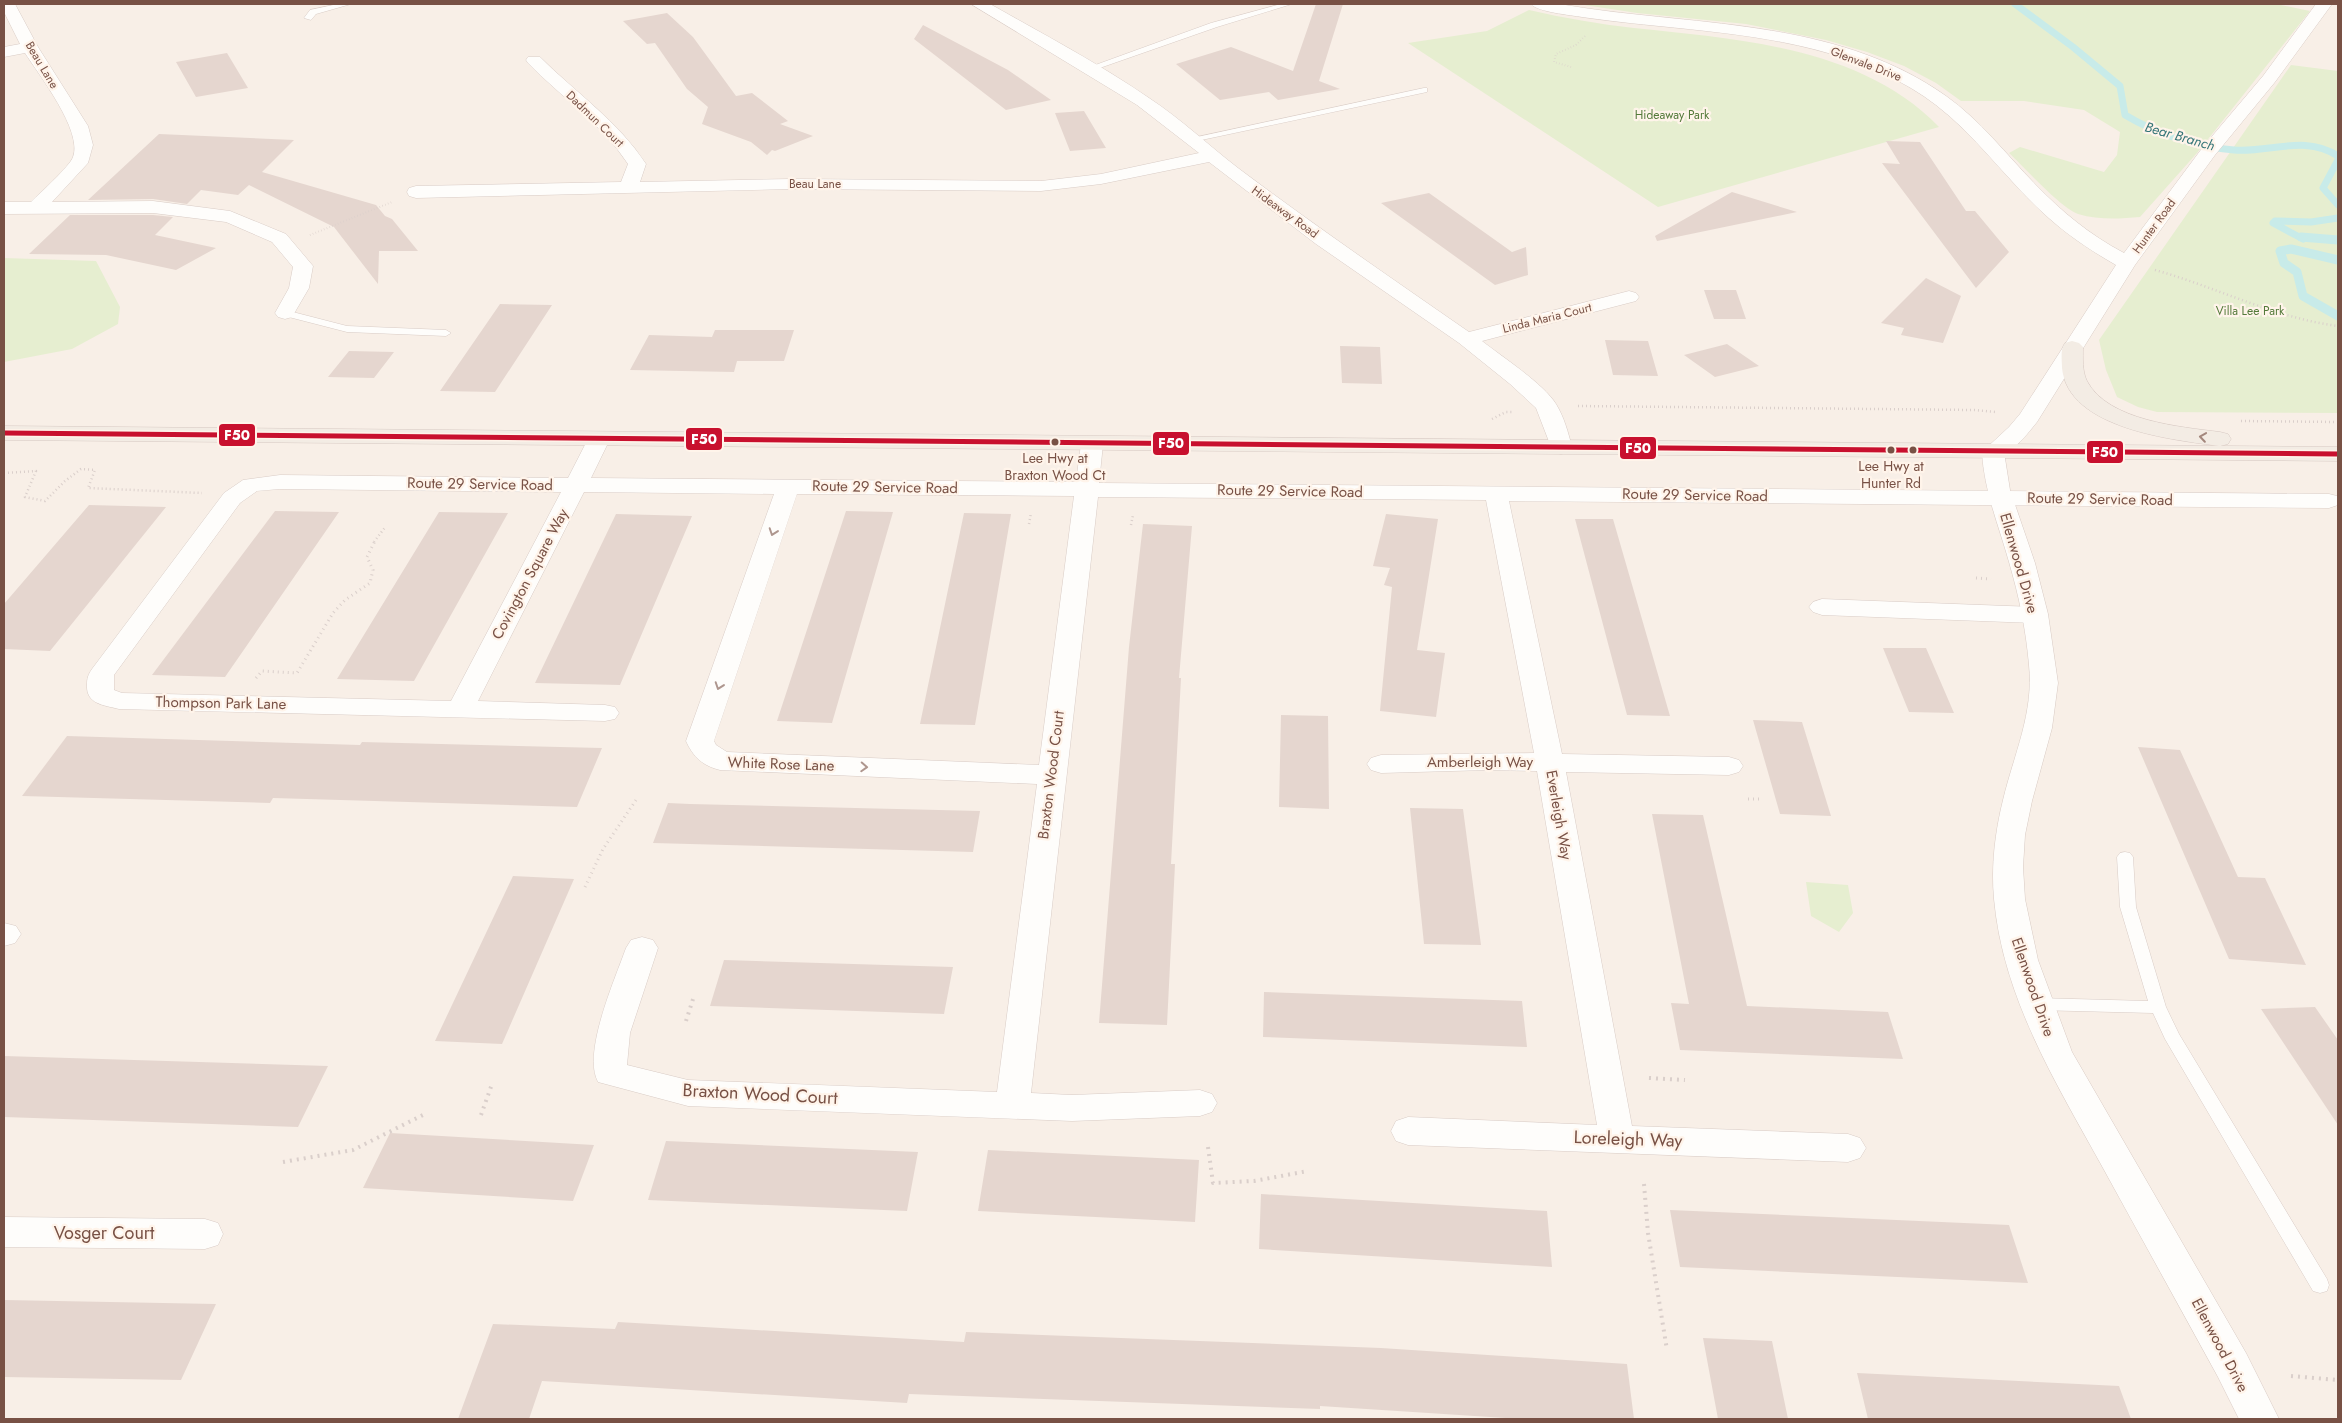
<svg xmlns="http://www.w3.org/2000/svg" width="2342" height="1423" font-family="Jost,sans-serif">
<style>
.green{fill:#e6eed0}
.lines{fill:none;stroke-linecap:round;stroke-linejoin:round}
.stream-far1{stroke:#c8ebe9;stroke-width:7}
.stream{stroke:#c8ebe9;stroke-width:9}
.building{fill:#e5d6cf}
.lane-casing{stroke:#d9ccc6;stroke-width:1}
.street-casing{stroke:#d9ccc6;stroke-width:1}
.secondary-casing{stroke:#d8cac3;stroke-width:1}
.primary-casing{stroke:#d7c9c3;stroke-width:1}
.path-far3{stroke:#dacfcb;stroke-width:2;stroke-dasharray:0.5 2.5;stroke-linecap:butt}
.path-far2{stroke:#dacfcb;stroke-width:2.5;stroke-dasharray:1 3;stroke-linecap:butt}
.path-far1{stroke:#dacfcb;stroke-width:3;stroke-dasharray:1 4;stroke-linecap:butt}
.path{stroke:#dacfcb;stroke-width:4;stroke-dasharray:2 5;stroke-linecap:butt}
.lane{fill:#fefdfb;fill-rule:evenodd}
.street{fill:#fefdfb;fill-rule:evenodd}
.secondary{fill:#fefdfb;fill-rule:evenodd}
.primary{fill:#f3ece4;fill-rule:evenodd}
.bus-1-casing{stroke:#fff4ea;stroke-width:8}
.bus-1{stroke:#c8102e;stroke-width:5}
.oneway{stroke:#a3877d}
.oneway2{stroke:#ae968e}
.bus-dot{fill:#785145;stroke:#fff4ea;stroke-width:2}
.labels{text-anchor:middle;stroke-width:4.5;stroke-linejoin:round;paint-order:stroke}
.far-street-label{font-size:12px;fill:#785145;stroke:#fff4ea}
.far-park-label{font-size:12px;fill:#547a3a;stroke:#fff4ea}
.far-water-label{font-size:14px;font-style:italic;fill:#357578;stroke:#fff4ea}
.bus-label{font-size:14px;fill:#785145;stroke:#fff4ea}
.street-label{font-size:15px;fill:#785145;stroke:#fff4ea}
.near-street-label{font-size:18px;fill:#785145;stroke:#fff4ea}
.line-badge{stroke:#fff4ea;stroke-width:2}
.badge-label{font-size:14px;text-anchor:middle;font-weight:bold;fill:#fff}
</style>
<rect width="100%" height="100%" fill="#f8efe7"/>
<path class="green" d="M1578,4H2276L2310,11L2197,153L2140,217C2119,219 2098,220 2078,214C2060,207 2025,168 2009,153L2020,147L2104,172L2117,155L2120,132L2084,110L2024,101H1961L1936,83L1904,66L1867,52L1826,40L1746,24L1637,13Z
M1529,10C1564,18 1599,24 1634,28C1738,39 1862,47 1939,127L1658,207L1408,43L1487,31Z
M2291,65L2338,71V413L2157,412L2138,407L2117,397L2106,370L2099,340Z
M4,258L96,261L120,307L118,324L72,349L4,362Z
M1806,882L1848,885L1853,913L1839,932L1811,916Z"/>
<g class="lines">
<path class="stream-far1" d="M2015,4L2073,47L2120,86L2125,115C2157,134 2196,147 2234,150C2270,153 2305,134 2338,156V160L2323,188L2338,205
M2303,239L2273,223L2275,221L2311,222L2338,218"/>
<path class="stream" d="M2301,237L2338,240
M2338,260L2291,249L2280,251L2284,263L2297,272L2303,296L2338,316"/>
</g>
<path class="building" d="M1316,4H1343L1319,81L1340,89L1278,100L1269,92L1220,100L1176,64L1231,47L1293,71Z
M667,13L693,37L736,96L752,93L788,121L780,124L813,136L775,151L772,150L767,155L751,142L702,124L708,107L687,89L655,43L647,44L623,21Z
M923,25L1008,70L1051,100L1006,110L914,39Z
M227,53L248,88L196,97L176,62Z
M1084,111L1106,148L1070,151L1055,113Z
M159,134L294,140L262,172L376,205L385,216L392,219L418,251H379L378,284L334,227L249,185L238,195L201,190L187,204L153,199L88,200Z
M1886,141L1920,142L1966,211H1975L2009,252L1976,288L1882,163L1900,164Z
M1732,192L1797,212L1657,241L1655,236Z
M1429,193L1512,252L1526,247L1528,275L1495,285L1381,203Z
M70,215H153L173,217L155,235L216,248L176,270L106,255L29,254Z
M1926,278L1961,296L1943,343L1901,335L1904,328L1881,323Z
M1704,290H1736L1746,319H1714Z
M500,304L552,305L495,392L440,391Z
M715,330H794L784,361H737L734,372L630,370L649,335L712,337Z
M1605,340L1648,341L1658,376L1613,375Z
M1727,344L1759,366L1715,377L1684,355Z
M1340,346L1380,347L1382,384L1342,383Z
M349,351L394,352L374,378L328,377Z
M89,505L166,507L50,651L4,649V604Z
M275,511L339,512L225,677L152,675Z
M846,511L893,512L832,723L777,721Z
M439,512L508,513L414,681L337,679Z
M964,513L1011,514L975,725L920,724Z
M616,514L692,516L620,685L535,683Z
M1386,514L1438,519L1417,650L1445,653L1436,717L1380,711L1392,587L1384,585L1390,568L1373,566Z
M1575,519H1613L1670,716L1627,715Z
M1143,524L1192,526L1179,678H1181L1171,864H1175L1167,1025L1099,1023L1129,647Z
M1883,648H1926L1954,713L1909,712Z
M1281,715L1328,716L1329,809L1279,807Z
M1753,720L1802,722L1831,816L1780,814Z
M67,736L360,745L362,742L602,748L577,807L273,798L270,803L22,796Z
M2138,747L2180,750L2238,877L2265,878L2306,965L2229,959Z
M668,803L690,804L980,811L973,852L653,843Z
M1410,808L1463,809L1481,945L1424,944Z
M1652,814L1703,815L1747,1006L1888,1012L1903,1059L1680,1050L1671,1003L1689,1004Z
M513,876L574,879L502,1044L435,1041Z
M724,960L953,967L944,1014L710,1006Z
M1264,992L1522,1001L1527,1047L1263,1037Z
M2315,1007L2338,1040V1125L2261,1009Z
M4,1056L328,1066L298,1127L4,1117Z
M390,1133L594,1145L573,1201L363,1188Z
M666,1141L918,1152L907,1211L648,1200Z
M988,1150L1199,1160L1195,1222L978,1211Z
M1261,1194L1547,1211L1552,1267L1259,1249Z
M1670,1210L2009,1225L2028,1283L1680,1267Z
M4,1300L216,1304L181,1380L4,1377Z
M618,1322L964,1342L966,1332L1381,1348L1627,1364L1634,1419H1521L1320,1406V1409L909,1394L907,1403L542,1381L529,1419H458L493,1324L615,1329Z
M1703,1338L1772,1341L1788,1419H1718Z
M1857,1373L2119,1386L2131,1419H1868Z"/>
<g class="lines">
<defs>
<path id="lane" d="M338,4H351L316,14L311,20L304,18L310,10Z
M1281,4H1292L1217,27L1094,70L1087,68L1211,23Z
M1424,88H1427V92L1192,142L1188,139Z
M285,310L347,326L446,330L451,333L446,336L347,332L281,315V311Z
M2125,852L2130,853L2133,857L2136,907L2166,1007L2179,1034L2327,1279L2329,1285L2327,1291L2320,1293L2313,1291L2165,1039L2153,1013L2036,1010L2030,1008L2028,1004L2030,1000L2036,998L2148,1001L2120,907L2117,857L2120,853Z"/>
<path id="street" d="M4,4H15L38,47L88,126L93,145L88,163L52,202L153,201L230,211L286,234L313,266L309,288L292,317L285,319L278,317L275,313L289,288L293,267L272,242L226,222L153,213L4,214V202H31C40,193 70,166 73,157C83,131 39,75 25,53L4,57V47L20,44L4,12Z
M971,4H990C1043,34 1098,63 1149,98C1181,119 1208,145 1238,168C1314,225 1391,278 1469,332L1629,291L1636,293L1639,297L1636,301L1482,341C1501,356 1544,384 1556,404C1564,417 1568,432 1572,447L1569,452L1561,454L1553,452L1536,408L1510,384L1459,343L1316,244L1209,162L1101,184L1041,191L791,189L416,198L409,196L407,192L409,188L416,186L621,182L628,164C602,124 561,97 528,63L526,60L528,57H540C576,93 618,121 646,164L640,182L791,179L1041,181L1101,174L1199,153L1137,105Z
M1531,4H1559C1689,27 1833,16 1946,96C1980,120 2006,154 2035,184C2062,212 2090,235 2124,253L2203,147L2263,76L2316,4H2332L2275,82L2215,155L2135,265L2037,422C2025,437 2006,462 1985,457L1982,452L2009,427L2020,414L2116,265C2088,249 2063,232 2040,210C2004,176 1975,135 1936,105C1905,81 1866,64 1828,53C1748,30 1664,29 1582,17C1571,15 1537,12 1531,4Z
M599,432L607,434L610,439L591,478L1076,482L1081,444L1084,439L1092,437L1100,439L1103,444L1099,483L2329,494L2337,496L2338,505L2329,508L1509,501L1562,754L1729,757L1739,760L1743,766L1739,772L1729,775L1566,772L1632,1126L1848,1134L1860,1138L1866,1148L1860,1158L1848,1162L1408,1145L1396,1141L1391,1131L1396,1121L1408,1117L1597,1125L1537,771L1487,770L1381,773L1371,770L1367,764L1371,758L1381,755L1534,753L1486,500L1098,497L1031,1093L1072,1095L1200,1090L1212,1094L1217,1103L1212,1112L1200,1116L1072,1121L688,1106L598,1082C582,1053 615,979 626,948L631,940L642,937L653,940L658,948L630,1033L627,1065L688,1080L997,1092L1037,784L720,770C703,766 693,757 686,741L774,494L584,492L478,701L605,705L615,707L619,713L615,719L605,721L119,709C103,705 86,704 87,685C87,678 88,675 92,669L224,493L243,480L280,475L568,478L588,439L591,434ZM280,489L561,492L451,701L122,693L114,690V675L240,503L257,491ZM797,494L1074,496L1039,765L727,752L716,745L714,741Z
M1822,599L2035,607L2044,610L2048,615L2044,620L2035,623L1822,615L1813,612L1809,607L1813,602Z
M4,923L16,926L21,934L15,943L4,946Z
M4,1217L205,1219L218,1223L223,1234L218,1245L205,1249L4,1247Z"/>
<path id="secondary" d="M1993,445L2001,447L2004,452L2010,490L2035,563L2048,614L2058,683L2052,728L2032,801L2025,835L2023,867L2025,899L2038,960L2072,1052L2246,1353L2279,1419H2239L2218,1377C2180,1307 2141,1238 2103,1168C2056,1083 2003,998 1994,899C1991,866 1995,832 2003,800C2014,754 2034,713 2029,665C2026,630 2019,596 2009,562C1999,526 1984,491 1982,452L1985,447Z"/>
<path id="primary" d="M2072,341L2079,343L2083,347C2083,358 2082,371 2087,381C2108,421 2181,427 2220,432L2228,434L2231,439L2228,444L2220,446C2174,440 2068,429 2062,368C2062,360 2060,349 2065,343Z
M4,426L2338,447V461L4,440Z"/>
</defs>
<use href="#lane" class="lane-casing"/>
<use href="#street" class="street-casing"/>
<use href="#secondary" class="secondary-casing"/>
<use href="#primary" class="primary-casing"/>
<path class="path-far3" d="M1571,67L1554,62L1556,54L1576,45L1585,36
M310,235L392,202"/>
<path class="path-far2" d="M2155,270C2216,287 2275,318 2338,326
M1578,406L1974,410L1996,412
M1492,419L1506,412H1512
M2241,421L2338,422
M4,473L36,471L25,497L45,501L65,481L81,469L95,470L88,488L202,493
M1029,524L1031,513
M1131,525L1133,515
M374,542L386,526"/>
<path class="path-far1" d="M1976,578L1991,579
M256,678L262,671L297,673L333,613L345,600L370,583L373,570L367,557L375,541
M1748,799H1763
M585,887L603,849L636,800"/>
<path class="path" d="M686,1021L694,996
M1649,1078L1685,1080
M481,1115L492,1084
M1208,1147L1213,1183L1254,1181L1308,1171
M283,1162L353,1150L425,1114
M1644,1184L1648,1233L1667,1350
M2291,1376L2338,1380"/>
<use href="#lane" class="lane"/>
<use href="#street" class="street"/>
<use href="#secondary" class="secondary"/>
<use href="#primary" class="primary"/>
<defs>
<path id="bus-1" d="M4,433L2338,454"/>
</defs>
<use href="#bus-1" class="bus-1-casing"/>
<use href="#bus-1" class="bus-1"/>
</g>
<defs><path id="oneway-chevron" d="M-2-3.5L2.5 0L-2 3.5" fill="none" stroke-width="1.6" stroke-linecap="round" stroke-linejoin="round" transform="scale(1.25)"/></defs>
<use class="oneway" href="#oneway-chevron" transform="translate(2203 437) rotate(-172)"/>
<g class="oneway2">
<use href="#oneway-chevron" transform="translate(773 532) rotate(109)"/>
<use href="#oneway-chevron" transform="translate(719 686) rotate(109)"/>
<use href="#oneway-chevron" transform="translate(864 767) rotate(3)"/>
</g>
<g class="bus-dot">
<circle cx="1055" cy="442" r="4.5"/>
<circle cx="1891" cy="450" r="4.5"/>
<circle cx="1913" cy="450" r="4.5"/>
</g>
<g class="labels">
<g class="far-street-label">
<text transform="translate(1866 64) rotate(21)" y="4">Glenvale Drive</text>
<text transform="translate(42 65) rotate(59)" y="4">Beau Lane</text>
<text transform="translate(595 119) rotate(44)" y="4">Dadmun Court</text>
<text x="815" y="188">Beau Lane</text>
<text transform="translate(1285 212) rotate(36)" y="4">Hideaway Road</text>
<text transform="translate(2154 226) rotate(-54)" y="4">Hunter Road</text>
<text transform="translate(1547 318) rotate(-14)" y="4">Linda Maria Court</text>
</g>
<g class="far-park-label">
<text x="1672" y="119">Hideaway Park</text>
<text x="2250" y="315">Villa Lee Park</text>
</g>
<g class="far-water-label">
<text transform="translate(2180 136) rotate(16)" y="5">Bear Branch</text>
</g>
<g class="bus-label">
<text x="1055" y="463">Lee Hwy at<tspan x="1055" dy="17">Braxton Wood Ct</tspan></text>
<text x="1891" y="471">Lee Hwy at<tspan x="1891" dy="17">Hunter Rd</tspan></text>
</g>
<g class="street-label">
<text transform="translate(480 484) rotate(1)" y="5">Route 29 Service Road</text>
<text transform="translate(885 487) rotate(1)" y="5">Route 29 Service Road</text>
<text transform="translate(1290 491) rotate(1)" y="5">Route 29 Service Road</text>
<text transform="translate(1695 495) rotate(1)" y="5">Route 29 Service Road</text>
<text transform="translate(2100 499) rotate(1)" y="5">Route 29 Service Road</text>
<text transform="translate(2019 563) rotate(74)" y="5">Ellenwood Drive</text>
<text transform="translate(530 574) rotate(-62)" y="5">Covington Square Way</text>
<text transform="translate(221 703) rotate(1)" y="5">Thompson Park Lane</text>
<text x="1480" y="767">Amberleigh Way</text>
<text transform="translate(781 764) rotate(2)" y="5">White Rose Lane</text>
<text transform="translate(1051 775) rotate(-83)" y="5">Braxton Wood Court</text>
<text transform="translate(1559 815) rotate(80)" y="5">Everleigh Way</text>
<text transform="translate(2033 987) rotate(71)" y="5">Ellenwood Drive</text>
<text transform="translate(2220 1345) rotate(62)" y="5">Ellenwood Drive</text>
</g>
<g class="near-street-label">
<text transform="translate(760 1094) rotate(3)" y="6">Braxton Wood Court</text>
<text transform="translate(1628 1139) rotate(2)" y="6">Loreleigh Way</text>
<text x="104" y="1239">Vosger Court</text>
</g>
</g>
<g class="line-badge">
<rect x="218" y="423" width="38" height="24" rx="5" fill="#c8102e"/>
<rect x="685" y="427" width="38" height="24" rx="5" fill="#c8102e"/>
<rect x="1152" y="431" width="38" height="25" rx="5" fill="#c8102e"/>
<rect x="1619" y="436" width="38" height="24" rx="5" fill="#c8102e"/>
<rect x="2086" y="440" width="38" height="24" rx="5" fill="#c8102e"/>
</g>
<g class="badge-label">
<text x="237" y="440">F50</text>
<text x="704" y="444">F50</text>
<text x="1171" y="448">F50</text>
<text x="1638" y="453">F50</text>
<text x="2105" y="457">F50</text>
</g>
<rect width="2342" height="1423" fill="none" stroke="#785145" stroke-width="10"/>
</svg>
